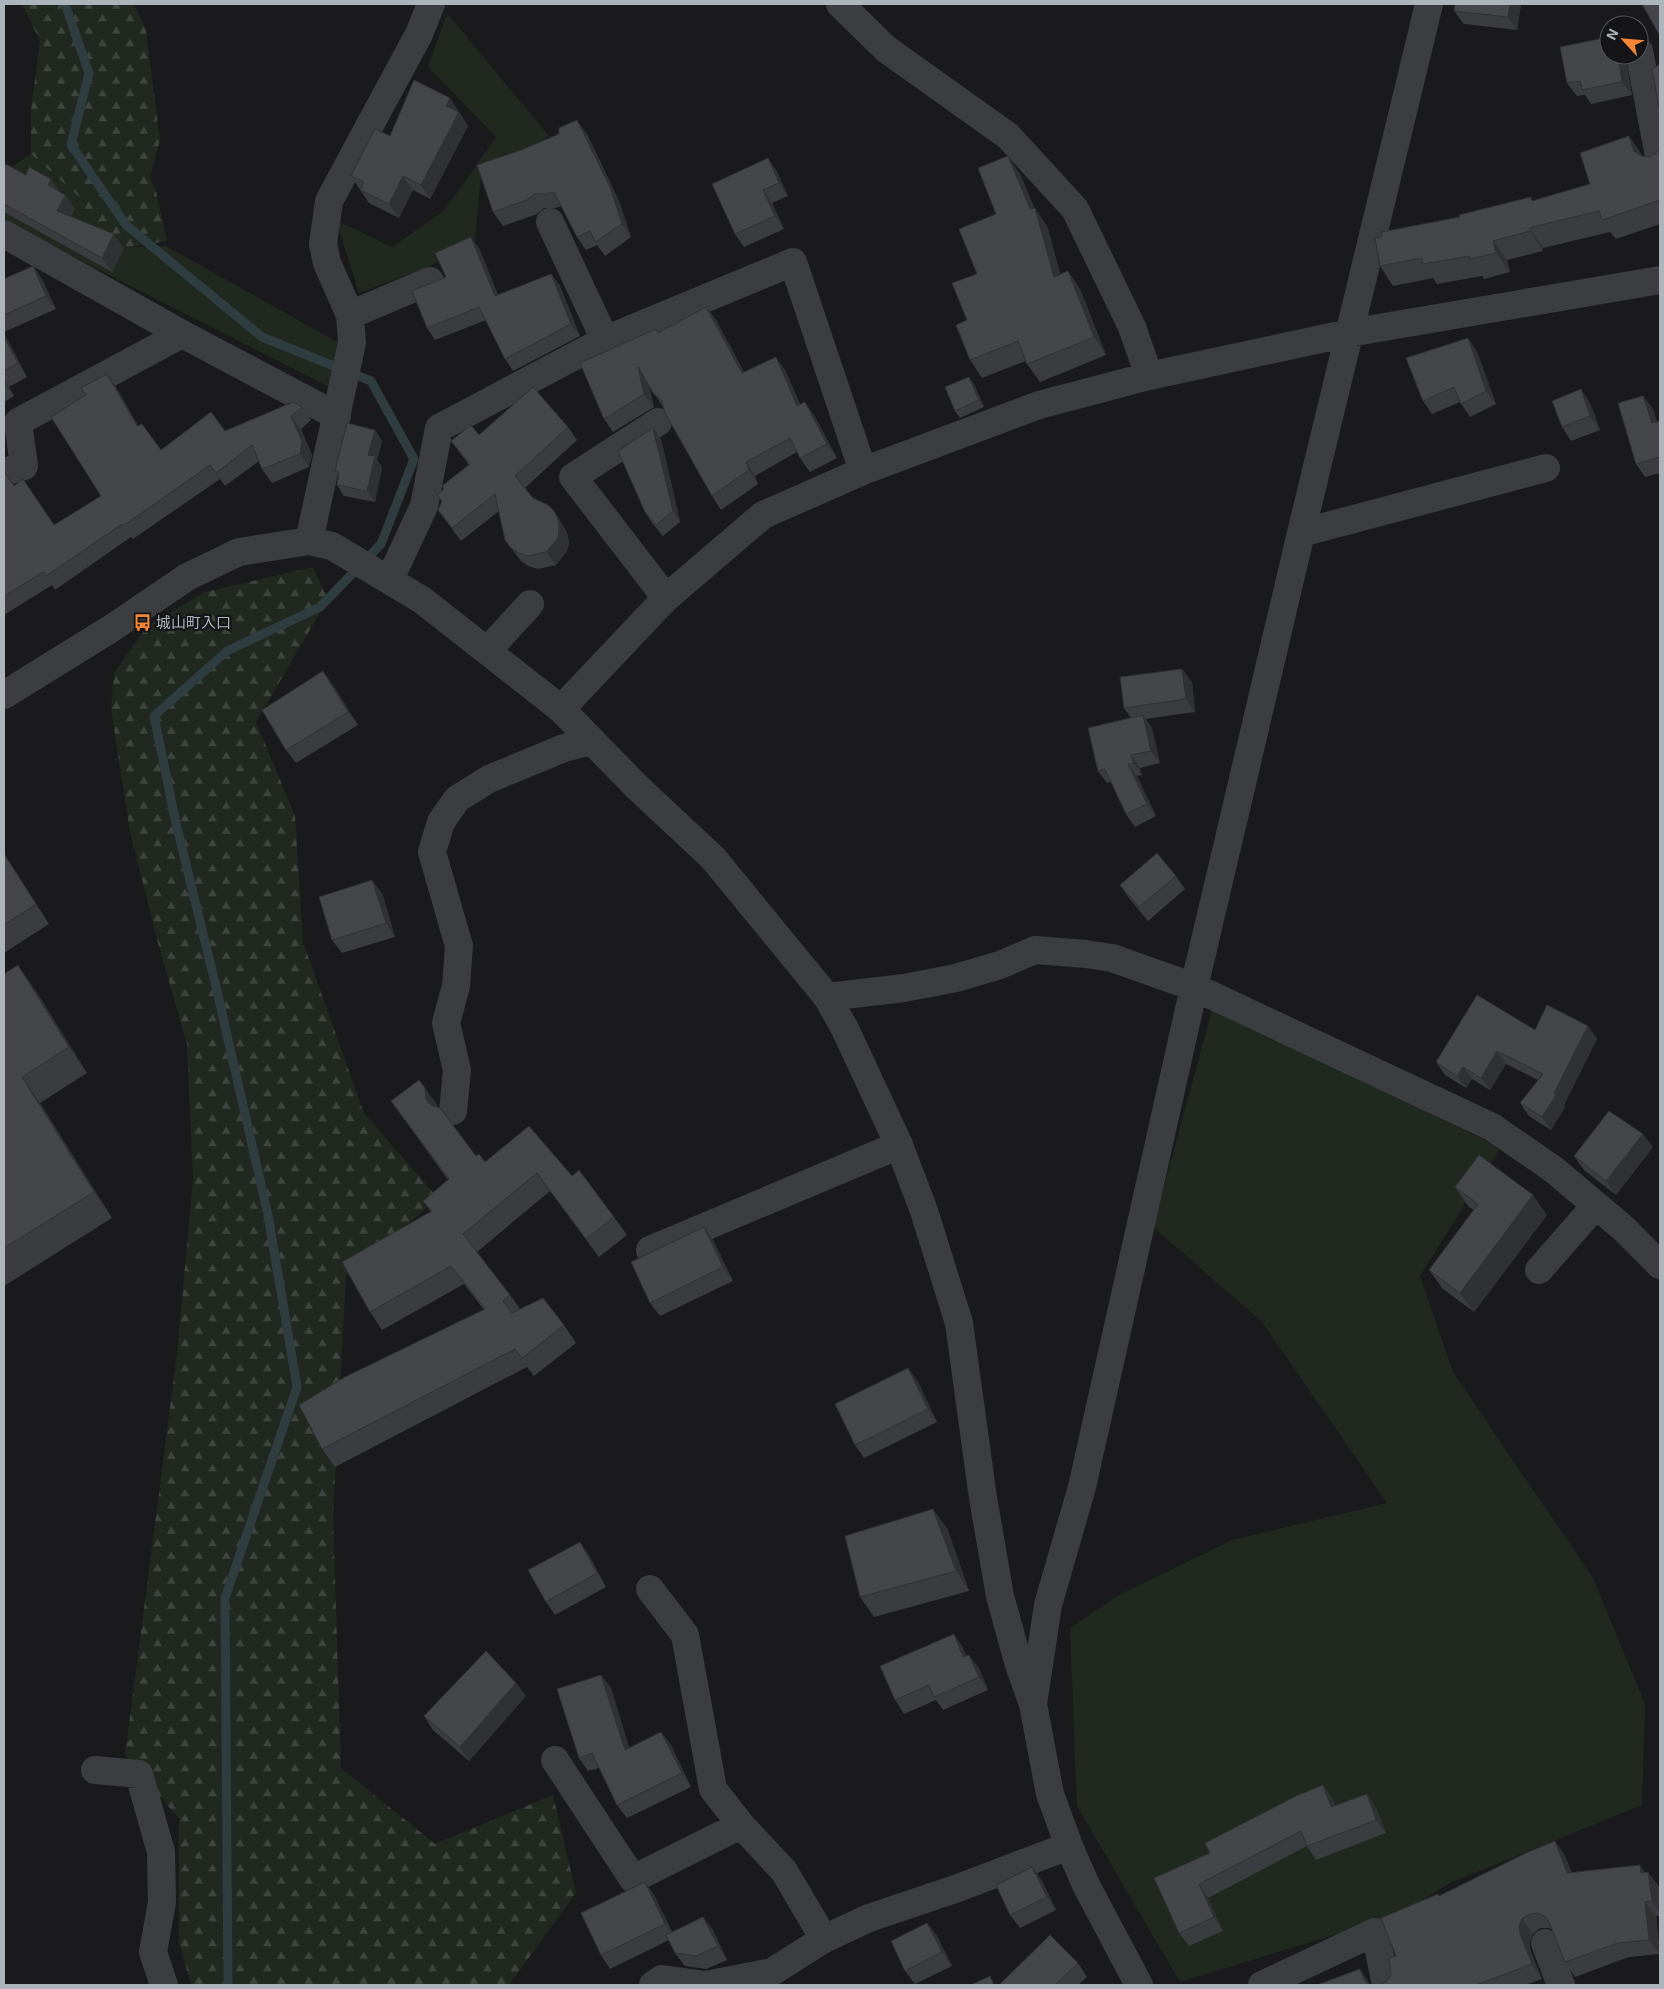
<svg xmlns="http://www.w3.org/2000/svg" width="1664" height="1989" font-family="'Exo 2','Noto Sans JP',sans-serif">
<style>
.grass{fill:#20281f}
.forest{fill:url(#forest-firs)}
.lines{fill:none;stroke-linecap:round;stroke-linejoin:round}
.stream{stroke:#2f3d41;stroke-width:9}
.minor{stroke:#3b3d41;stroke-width:28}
.tertiary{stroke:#3b3d41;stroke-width:28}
.wall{fill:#3a3c3f}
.shaded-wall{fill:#303133}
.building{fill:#444649;stroke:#303133}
.labels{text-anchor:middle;stroke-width:4.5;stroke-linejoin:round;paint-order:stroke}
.poi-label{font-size:15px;fill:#acb5bc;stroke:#151517;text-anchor:start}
</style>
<defs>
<pattern id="forest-firs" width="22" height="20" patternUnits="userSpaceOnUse" patternTransform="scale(1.25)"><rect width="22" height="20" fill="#20281f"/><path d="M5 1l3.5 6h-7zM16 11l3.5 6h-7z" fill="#3e453e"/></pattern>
</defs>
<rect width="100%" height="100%" fill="#1a1a1c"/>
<path class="grass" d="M447,13L549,136L481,175L475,241L426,268L359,293L336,220L392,247L444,211L496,137L428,67Z
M31,154L86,203L82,221L128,247L166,246L339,343L329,387L7,223L4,220V172Z
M1212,1010L1386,1091L1500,1148L1420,1276L1453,1372L1593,1578L1645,1704L1642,1805L1450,1883L1396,1916L1180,1982L1077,1806L1070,1628L1119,1595L1232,1540L1387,1503L1262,1322L1153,1227Z"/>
<path class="forest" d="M22,4H134L146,30L160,140L150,177L156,191L167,241L123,248L82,222L86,203L31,154V110L40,41Z
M313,567L328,599L256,722L295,816L303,942L364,1113L438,1198L346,1276L333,1514L341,1768L435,1844L553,1795L576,1893L509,1985H191L179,1942V1819L125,1755L177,1354L193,1180L187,1044L159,947L130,832L111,709L114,673L149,624L205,592Z"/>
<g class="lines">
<path class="stream" d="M65,4L89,73L71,145L126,225L262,337L371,381L414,459L381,544L320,607L227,651L154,716L175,819L217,991L268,1215L297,1387L225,1598L228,1985"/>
<path class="minor" d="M840,4L886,49L1008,136L1075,209L1132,327L1149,376
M1639,51L1660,161
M550,222L605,340
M4,234L182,334L337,416
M350,315L430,281
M658,422L573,477L666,598
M4,472L24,466L18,422L182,334
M1301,533L1546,468
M309,541L352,343L350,315L327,263L323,244L329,201L419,34L431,4
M390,579L424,506L439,428L605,340L793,262L863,471
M488,650L530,604
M561,709L666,598L763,515L863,471L1039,405L1149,376L1349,333L1660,280
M827,997L904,988L956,978L1000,965L1035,950L1086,954L1112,958L1194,987L1492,1127L1553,1169L1623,1228L1660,1265
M453,1111L457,1070L446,1023L456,986L459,946L432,852L441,822L457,799L489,779L564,748L591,741
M650,1250L899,1145
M1539,1270L1596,1205
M650,1589L685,1635L713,1789L741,1825L784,1871L824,1939
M555,1760L633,1879L741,1825
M95,1770L139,1774L161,1852L162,1902L153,1952L164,1985
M1545,1943L1561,1985
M653,1985L662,1979L706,1985L772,1972L824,1939L869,1918L958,1888L1069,1846
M1139,1985L1086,1885L1069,1846L1050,1794L1033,1704L1048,1605L1082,1487L1194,987L1301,533L1429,4
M1262,1985L1375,1932L1386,1985"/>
<path class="tertiary" d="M4,695L112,628L187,577L239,552L309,541L332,546L422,600L561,709L636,786L713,858L827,997L845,1029L899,1145L924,1211L959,1323L983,1498L1000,1596L1019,1665L1033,1704"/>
</g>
<path class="wall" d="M1521,4L1517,30L1464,24L1454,11Z
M1609,55H1625L1632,95L1591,104L1585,95L1577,96L1567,83Z
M450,98L468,126L430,199L413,190L399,218L369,203L351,176L390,136Z
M587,134L619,201L631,237L605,256L597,245L586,250L577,237L561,206L555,208H544L537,214L503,226L493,212Z
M1660,147V224L1616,239L1610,232L1543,248V251L1507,260L1510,272L1484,279L1482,276L1437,284L1433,278L1393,286L1380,266L1382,237L1460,217L1534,200L1590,184L1643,156L1649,157L1656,153Z
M768,158L777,172L788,196L772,203L784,229L744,247L735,234Z
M4,168L26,175L65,195L75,209L71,216L124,248L112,272L4,212Z
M1020,174L1034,208L1047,226L1060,274L1068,271L1080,289L1106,355L1040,382L1027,364L1026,361L982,378L970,360L977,274L996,214Z
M479,248L498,295L551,274L560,286L580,336L513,371L505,359L486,320L435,340L427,328L446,277Z
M33,266L42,279L56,309L4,332V279Z
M706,307L716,320L744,372L785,370L800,404L814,415L837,458L810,472L800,458L797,452L755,476L758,484L721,510L712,496L663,407L649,385L654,407L613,432L604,419L656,329L659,333Z
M4,333L27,377L9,387L14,396L4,402Z
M1468,338L1477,352L1496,404L1470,417L1460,402L1432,414L1423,401Z
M107,374L116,387L138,426L161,450L302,407L311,420L301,429L312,455L309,467L272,483L262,469L259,461L225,486L220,479L133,539L131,537L55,590L52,585L4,615V475L55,525L101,496L86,395Z
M974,384L984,407L960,418L955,411Z
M1581,389L1590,403L1600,430L1571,441L1562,427Z
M1643,396L1653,409L1657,422L1660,421V473L1645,477L1636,464Z
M568,427L577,440L525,488L533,498L563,525L567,533L569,542L567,551L556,565L538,569L528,566L521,561L505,540L499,511L461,541L438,510L442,502L437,495L469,465L451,441L479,435Z
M653,428L661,439L680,522L663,536L652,523L645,512Z
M375,430L382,441L377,460L382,467L375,502L344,496L337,485L339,476L335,471Z
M1182,669L1192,682L1195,712L1145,719L1152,728L1160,763L1140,768L1142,775L1137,776L1156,816L1135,827L1126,814L1111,782L1107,783L1098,771L1131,718L1124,708Z
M333,685L358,725L296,763L286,750Z
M4,853L49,924L4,953Z
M1176,876L1185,889L1148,921L1129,898L1120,885Z
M382,893L395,937L342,953L332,940Z
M4,974L36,991L87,1073L40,1103L112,1218L4,1286Z
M1588,1026L1597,1039L1564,1105L1565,1107L1551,1130L1529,1116L1520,1103L1538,1080L1506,1064L1490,1090L1472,1079L1466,1088L1445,1075L1436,1062L1535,1030Z
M391,1101L438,1106V1108L476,1156L485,1162L572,1176L614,1217L627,1235L599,1257L550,1191L477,1252L510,1295L520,1309L564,1325L576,1343L534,1376L527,1367L335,1467L322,1449L484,1310L464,1284L382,1330L370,1312L431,1212L423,1201L448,1180Z
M1653,1147L1616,1195L1584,1170L1574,1156Z
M1455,1187L1547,1215L1474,1312L1443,1289L1429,1270L1474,1210L1469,1207Z
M704,1227L713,1240L733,1281L660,1316L650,1303Z
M908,1368L918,1382L937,1422L864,1458L855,1445Z
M947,1528L969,1591L874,1617L860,1597Z
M589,1555L606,1587L555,1615L546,1602Z
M954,1634L963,1648L966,1656L979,1668L988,1690L943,1710L936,1700L904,1714L895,1700Z
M601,1675L611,1688L629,1748L661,1732L671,1745L691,1787L627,1818L617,1805L599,1768L588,1771L579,1758Z
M516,1683L526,1696L469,1761L433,1730L424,1716Z
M1323,1785L1333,1799L1335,1806L1367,1794L1376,1808L1386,1833L1316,1860L1307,1846L1208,1898L1223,1931L1189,1946L1179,1933L1210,1853Z
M1555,1841L1565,1856L1572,1873L1648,1872L1659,1887L1660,1902V1916H1656L1660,1954L1629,1957L1575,1977L1565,1962L1552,1929L1548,1928H1540L1533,1934L1530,1941V1949L1542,1979L1525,1985H1380L1386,1982L1391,1975L1396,1956L1439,1896Z
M1032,1867L1042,1881L1056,1910L1020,1928L1010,1915Z
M654,1895L672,1932L703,1917L713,1930L727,1960L706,1969L685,1966L675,1953L669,1940L610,1969L601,1955Z
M927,1923L937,1936L952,1966L915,1984L905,1971Z
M1078,1963L1087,1977L1078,1985H999Z"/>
<path class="shaded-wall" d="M1510,4H1521L1517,30L1508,17Z
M1618,55H1625L1632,95L1622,82Z
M450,98L468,126L430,199L421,185L446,106Z
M577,120L587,134L619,201L631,237L622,224Z
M1629,136L1643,156L1648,171L1634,151Z
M1008,156L1020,174L1036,211L1035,208L1047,226L1066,294L1054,277L1030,209Z
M768,158L777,172L788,196L779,183Z
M403,176L413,190L399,218L389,204Z
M51,179L61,193L48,185Z
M763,190L772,203L784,229L775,216Z
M65,195L75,209L66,224L57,211Z
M1529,228L1543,248V251L1530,231Z
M114,234L124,248L112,272L102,258Z
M471,237L479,248L503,308L495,296Z
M1493,241L1507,260L1510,272L1496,253Z
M33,266L42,279L56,309L46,296Z
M1068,271L1080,289L1106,355L1094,337Z
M551,274L560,286L580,336L571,324Z
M706,307L716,320L752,387L742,373Z
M4,333L27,377L18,363L4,337Z
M1468,338L1477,352L1496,404L1486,391Z
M776,357L785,370L806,419L797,406Z
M638,367L648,380L654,407L644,394Z
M107,374L116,387L146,440L137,426Z
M969,377L974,384L984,407L979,400Z
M4,380L9,387L14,396L5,383Z
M1581,389L1590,403L1600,430L1590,416Z
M1643,396L1653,409L1660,434L1652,423Z
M805,402L814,415L837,458L827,444Z
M291,416L301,429L312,455L309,467L300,454Z
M653,428L661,439L680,522L673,511Z
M375,430L382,441L377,460L382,467L375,502L367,491L368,455Z
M746,462L755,476L758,484L749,470Z
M554,511L563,525L567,533L569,542L567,551L556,565L546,552Z
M1182,669L1192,682L1195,712L1186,699Z
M323,671L333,685L358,725L348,712Z
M1143,715L1152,728L1160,763L1151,751Z
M1131,755L1140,768L1142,775L1133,763Z
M1128,764L1137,776L1156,816L1147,804Z
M372,880L382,893L395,937L386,923Z
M18,965L36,991L87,1073L69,1047Z
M1588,1026L1597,1039L1564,1105L1565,1107L1551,1130L1542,1117Z
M1497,1051L1506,1064L1490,1090L1481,1078Z
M1463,1067L1472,1079L1466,1088L1457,1076Z
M22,1077L40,1103L112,1218L94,1192Z
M425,1088L438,1106L439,1118L426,1100Z
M1643,1134L1653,1147L1616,1195L1606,1181Z
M1533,1195L1547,1215L1474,1312L1460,1293Z
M704,1227L713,1240L733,1281L723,1267Z
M908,1368L918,1382L937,1422L928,1409Z
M933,1509L947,1528L969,1591L956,1571Z
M580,1542L589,1555L606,1587L597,1573Z
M954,1634L963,1648L973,1671L963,1657Z
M969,1655L979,1668L988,1690L979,1677Z
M601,1675L611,1688L634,1763L625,1750Z
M516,1683L526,1696L469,1761L460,1747Z
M661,1732L671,1745L691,1787L682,1773Z
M1323,1785L1333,1799L1341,1821L1331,1807Z
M1367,1794L1376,1808L1386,1833L1376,1820Z
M1555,1841L1565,1856L1577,1888L1567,1873Z
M1640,1865L1649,1878L1648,1872L1659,1887L1660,1902V1913L1652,1901L1641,1873Z
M1032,1867L1042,1881L1056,1910L1047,1897Z
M645,1882L654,1895L675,1937L665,1924Z
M1199,1884L1208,1898L1223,1931L1214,1917Z
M1645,1902L1656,1916L1660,1954L1649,1940Z
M703,1917L713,1930L727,1960L718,1946Z
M1522,1919L1533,1934L1530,1941V1949L1542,1979L1532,1964L1520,1934L1519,1926Z
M927,1923L937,1936L952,1966L942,1952Z
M1360,1969L1370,1984V1985L1364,1980Z"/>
<path class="building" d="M1455,4H1510L1508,17L1454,11Z
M1642,4H1660V36Z
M1609,37V55H1618L1622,82L1582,90L1580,81L1567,83L1560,47Z
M1660,64V113L1652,69Z
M414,80L450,98L446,106L459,112L421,185L403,176L389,204L360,190L364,182L351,176L375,129L390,136Z
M577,120L610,187L622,224L595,242L590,231L577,237L554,192L546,194H534L527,200L493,212L477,165L521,150L559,134V128Z
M1629,136L1634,151L1641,156L1649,157L1656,153L1660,147V200L1602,220L1599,211L1529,228L1530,231L1493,241L1496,253L1470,259V256L1423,264L1422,258L1380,266L1375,238L1382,237L1381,232L1460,217L1459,215L1531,197L1532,201L1590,184L1580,153Z
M1008,156L1030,209L1035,208L1054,277L1068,271L1094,337L1027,364L1018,341L970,360L956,325L967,320L952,283L977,274L959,229L996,214L978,168Z
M768,158L779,183L763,190L775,216L735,234L712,184Z
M6,164L26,175L29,167L51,179L48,185L65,195L57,211L114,234L102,258L4,204V168Z
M471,237L495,296L551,274L571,324L505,359L479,307L427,328L412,291L446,277L435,253Z
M33,266L46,296L4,315V279Z
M706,307L742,373L776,357L797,406L805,402L827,444L800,458L790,438L746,462L749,470L712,496L664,411L662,401L654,394L638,367L644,394L604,419L580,363L656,329L658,333Z
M4,337L18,363L4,371Z
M1468,338L1486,391L1461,404L1454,387L1423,401L1406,358Z
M107,374L137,426L142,424L161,450L211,412L225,431L293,402L302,407L291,416L302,441L300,454L262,469L252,445L216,473L210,465L123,526L122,524L46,576L43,572L4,596V475L6,474L14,486L23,479L54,525L101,496L51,417L86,395L81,388Z
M969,377L979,400L955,411L945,387Z
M533,387L568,427L515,476L533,498L548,505L554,511L558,519L559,528L558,538L546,552L528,556L519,553L511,548L505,540L495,494L452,528L438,510L442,501L437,495L444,489L442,486L470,464L451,441L471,425L479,435Z
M1581,389L1590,416L1562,427L1552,401Z
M1643,396L1652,423L1660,421V457L1636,464L1618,403Z
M347,423L375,430L368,455L375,456L367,491L337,485L339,472L335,471Z
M653,428L673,511L656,525L645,512L618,451Z
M1182,669L1186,699L1124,708L1120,677Z
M323,671L348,712L286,750L262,710Z
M1143,715L1151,751L1131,755L1133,763L1128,764L1147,804L1126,814L1105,769L1098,771L1088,728Z
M1157,853L1176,876L1139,907L1120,885Z
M4,854L36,904L4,925Z
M372,880L386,923L332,940L319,897Z
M18,965L69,1047L22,1077L94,1192L4,1248V974Z
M1477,995L1535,1030L1547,1005L1588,1026L1554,1093L1556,1095L1542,1117L1520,1103L1543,1074L1497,1051L1481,1078L1463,1067L1457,1076L1436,1062Z
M419,1080L425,1088L426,1100L432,1106L440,1108L476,1156L479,1154L485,1162L529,1126L572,1176L579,1170L614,1217L586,1239L537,1173L463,1234L510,1295L503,1301L512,1313L543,1298L564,1325L522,1358L515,1349L322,1449L299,1405L345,1377L485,1309L451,1266L370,1312L342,1262L432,1211L423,1201L449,1179L391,1101Z
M1609,1111L1643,1134L1606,1181L1574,1156Z
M1479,1155L1533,1195L1460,1293L1429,1270L1478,1204L1455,1187Z
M704,1227L723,1267L650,1303L631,1262Z
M908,1368L928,1409L855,1445L835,1404Z
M933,1509L956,1571L860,1597L845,1536Z
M580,1542L597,1573L546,1602L528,1570Z
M954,1634L963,1657L969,1655L979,1677L934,1697L929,1685L895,1700L880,1666Z
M486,1651L516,1683L460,1747L424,1716Z
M601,1675L625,1750L661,1732L682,1773L617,1805L592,1753L579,1758L557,1689Z
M1323,1785L1331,1807L1367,1794L1376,1820L1307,1846L1301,1831L1199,1884L1214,1917L1179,1933L1154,1878L1210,1853L1205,1843L1296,1796Z
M1555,1841L1567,1873L1640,1865L1641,1873L1648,1872L1652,1901L1645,1902L1649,1940L1618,1943L1565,1962L1549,1922L1544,1916L1538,1913L1530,1914L1522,1919L1519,1926L1520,1934L1532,1964L1476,1985H1380L1386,1982L1391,1975L1389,1958L1396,1956L1381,1918L1438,1894L1439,1896L1526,1853Z
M1032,1867L1047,1897L1010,1915L996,1885Z
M645,1882L665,1924L601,1955L581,1913Z
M703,1917L718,1946L696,1956L675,1953L666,1935Z
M927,1923L942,1952L905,1971L891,1941Z
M1050,1935L1078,1963L1055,1985H999Z
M1360,1969L1364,1980L1370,1985H1373H1317Z
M990,1976L994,1985H971Z"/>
<defs>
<symbol id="bus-bare" viewBox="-9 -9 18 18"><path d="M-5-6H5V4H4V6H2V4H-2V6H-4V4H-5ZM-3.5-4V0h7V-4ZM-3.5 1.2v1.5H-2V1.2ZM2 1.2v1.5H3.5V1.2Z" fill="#f68637" stroke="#151517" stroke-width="2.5" paint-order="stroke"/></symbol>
</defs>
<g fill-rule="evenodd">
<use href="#bus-bare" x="130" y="610" width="25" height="25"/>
</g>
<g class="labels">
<g class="poi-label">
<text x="156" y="628">城山町入口</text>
</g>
</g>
<rect width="1664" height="1989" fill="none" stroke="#acb5bc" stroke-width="10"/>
<g transform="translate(1624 40) rotate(296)"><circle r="24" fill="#151517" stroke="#515559"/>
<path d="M0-4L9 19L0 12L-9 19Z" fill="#f68637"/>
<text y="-8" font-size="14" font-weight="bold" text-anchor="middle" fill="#acb5bc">N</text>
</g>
</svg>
